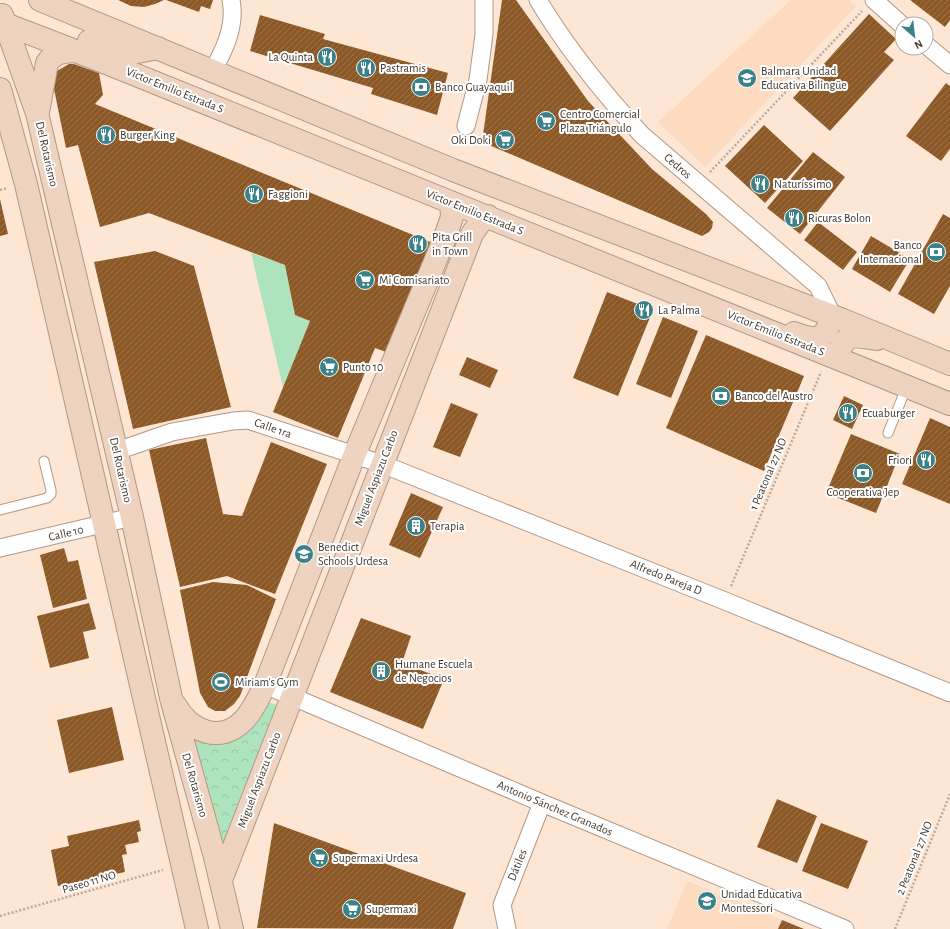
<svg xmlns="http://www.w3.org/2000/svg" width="950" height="929" font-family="'Alegreya Sans',sans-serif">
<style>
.built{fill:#fddbc0}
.park{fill:url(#park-crowns)}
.garden{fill:#ade4be}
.building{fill:url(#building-hatch)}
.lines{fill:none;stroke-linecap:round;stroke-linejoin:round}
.lane-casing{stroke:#b29884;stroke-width:11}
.street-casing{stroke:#b29884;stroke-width:19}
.secondary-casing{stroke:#b29884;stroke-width:24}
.path{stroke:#bca99a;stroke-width:2.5;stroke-dasharray:2 2;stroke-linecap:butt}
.lane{stroke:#fff;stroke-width:9}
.street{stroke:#fff;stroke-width:17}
.secondary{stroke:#edd3c0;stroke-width:22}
.labels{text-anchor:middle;stroke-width:4;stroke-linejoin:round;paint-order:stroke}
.poi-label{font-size:12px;fill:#43382f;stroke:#fff;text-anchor:start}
.street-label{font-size:12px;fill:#43382f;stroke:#fff}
</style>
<defs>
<pattern id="park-crowns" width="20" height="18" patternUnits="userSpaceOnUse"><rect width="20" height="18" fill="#ade4be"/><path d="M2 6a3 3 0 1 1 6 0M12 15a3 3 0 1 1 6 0" fill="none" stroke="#96c4a4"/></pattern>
<pattern id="building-hatch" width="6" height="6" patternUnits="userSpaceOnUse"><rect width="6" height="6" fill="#8c5926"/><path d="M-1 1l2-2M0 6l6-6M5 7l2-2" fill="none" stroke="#9b744d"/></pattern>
</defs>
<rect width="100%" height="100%" fill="#fde6d4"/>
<path class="built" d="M791,0H849L856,6L705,167L658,122Z
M687,881L782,920L778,929H667Z"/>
<path class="park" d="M266,701L279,706L224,850L186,738L220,745L240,737L256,721Z"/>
<path class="garden" d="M251,253L285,265L295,315L310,321L283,387Z"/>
<path class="building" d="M118,0H164L155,4L144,7L131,6Z
M166,0H213L210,9L201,6L199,12Z
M502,0H516L588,101L652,169L706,214L713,222L712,228L709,232L702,236L482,142Z
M910,0H950V20L945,27Z
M869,14L896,39L884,52L894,60L830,131L793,98Z
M260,15L325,34L323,39L448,73L437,115L371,94L373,88L250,51Z
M69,64H74L99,73L103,95L95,104L435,244L389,353L375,348L338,438L273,412L310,321L295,315L285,265L149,213L100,227L78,145L66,148L53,84L54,77L57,71Z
M946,83L950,86V149L941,161L906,136Z
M764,125L803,161L765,203L725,166Z
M813,152L845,177L800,234L767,208Z
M0,199L8,234L0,236Z
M943,214L950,218V286L934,314L898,294Z
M818,222L857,252L843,270L804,240Z
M871,236L910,259L890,292L852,269Z
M155,251L194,266L231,407L133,429L94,262Z
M607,292L653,310L618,396L573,378Z
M663,317L698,331L671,398L636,384Z
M706,335L804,376L764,471L666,428Z
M467,357L498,370L490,388L459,375Z
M844,396L863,405L852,429L833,420Z
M451,403L478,414L460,457L433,447Z
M930,418L950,427V504L902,484Z
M851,434L900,454L876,513L826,493Z
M206,438L223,514L242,516L271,442L327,464L275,594L227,576L180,587L149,450Z
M411,493L443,507L420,558L389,545Z
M64,548L68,562L78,560L87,599L53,608L40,555Z
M213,582L247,585L276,599L240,696L234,704L225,711H215L208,707L200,693L180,590Z
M89,603L96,629L83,632L89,658L50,668L37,616Z
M361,618L411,636L402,663L444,679L423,729L330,692Z
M112,707L124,760L69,773L57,720Z
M777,799L817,816L797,863L757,847Z
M139,820L141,831L137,832L139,842L125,845L127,854L122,855L125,872L58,886L51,850L69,846L67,836Z
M274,823L466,893L453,929L257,928Z
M821,823L868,841L848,889L802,871Z
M782,920L804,929H778Z"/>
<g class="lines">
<defs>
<path id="lane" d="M888,433L907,386
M0,510L47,498L51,494V490L44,461"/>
<path id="street" d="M538,0C566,47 605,95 642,135L818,286L833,317
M874,0L902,25
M926,45L950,65
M213,70C225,49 236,25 231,0
M466,126L478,80L484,34V0
M117,451L172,432L233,421L248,420L382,464L725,601L950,693
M0,548L132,517
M265,685L542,803L845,929
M507,929L502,905L542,803"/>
<path id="secondary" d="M40,0L453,170L843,320L950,364
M2,15L37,113L132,517L171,698L215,857L232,929
M0,22L104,62L950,404
M89,41L127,54L158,48
M0,89L26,184L197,929
M38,112L47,63C55,51 64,52 77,51
M794,333C819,342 822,341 833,317
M836,357C847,332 851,335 877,339
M175,705C190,731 220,745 244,720C253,711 259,697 265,685L354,456L444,240L452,217L451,202
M221,880L472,234L481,221L488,216"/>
</defs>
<use href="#lane" class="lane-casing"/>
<use href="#street" class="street-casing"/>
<use href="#secondary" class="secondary-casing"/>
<path class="path" d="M710,172L862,11
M0,190L8,188
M731,586L821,372
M0,916L163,870
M895,929L950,794"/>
<use href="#lane" class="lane"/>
<use href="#street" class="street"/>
<use href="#secondary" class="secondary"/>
</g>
<defs>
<symbol id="restaurant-disc" viewBox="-11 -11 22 22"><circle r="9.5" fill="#3a818a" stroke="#fff"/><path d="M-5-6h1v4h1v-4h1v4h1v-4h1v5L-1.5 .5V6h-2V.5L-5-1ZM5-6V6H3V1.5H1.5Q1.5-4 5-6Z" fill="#fff"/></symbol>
<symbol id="school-disc" viewBox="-11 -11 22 22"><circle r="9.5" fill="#3a818a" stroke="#fff"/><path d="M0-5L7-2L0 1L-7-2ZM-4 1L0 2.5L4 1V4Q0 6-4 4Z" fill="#fff"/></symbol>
<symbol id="bank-disc" viewBox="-11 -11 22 22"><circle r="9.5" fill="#3a818a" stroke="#fff"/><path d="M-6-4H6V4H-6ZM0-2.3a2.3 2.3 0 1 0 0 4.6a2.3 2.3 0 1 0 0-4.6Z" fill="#fff"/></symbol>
<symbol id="supermarket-disc" viewBox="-11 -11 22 22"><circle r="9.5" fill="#3a818a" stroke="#fff"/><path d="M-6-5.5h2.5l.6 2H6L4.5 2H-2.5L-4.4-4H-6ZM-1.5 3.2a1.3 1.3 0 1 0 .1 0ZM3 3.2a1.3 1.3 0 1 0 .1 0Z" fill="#fff"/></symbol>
<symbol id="building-disc" viewBox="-11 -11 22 22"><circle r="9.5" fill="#3a818a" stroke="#fff"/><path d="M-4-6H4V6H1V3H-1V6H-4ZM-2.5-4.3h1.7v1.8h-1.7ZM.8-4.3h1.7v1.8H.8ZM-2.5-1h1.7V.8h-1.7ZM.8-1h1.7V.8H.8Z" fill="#fff"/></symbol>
<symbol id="stadium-disc" viewBox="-11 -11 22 22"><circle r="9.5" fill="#3a818a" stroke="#fff"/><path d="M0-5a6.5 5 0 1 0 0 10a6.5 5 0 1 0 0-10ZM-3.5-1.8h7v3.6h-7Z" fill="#fff"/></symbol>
</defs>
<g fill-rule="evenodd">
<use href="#restaurant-disc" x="316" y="46" width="22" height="22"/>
<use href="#restaurant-disc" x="355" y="57" width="22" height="22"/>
<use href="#school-disc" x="736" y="67" width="22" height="22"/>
<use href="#bank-disc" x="410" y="76" width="22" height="22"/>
<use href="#supermarket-disc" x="535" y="110" width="22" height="22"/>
<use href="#restaurant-disc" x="95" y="124" width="22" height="22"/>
<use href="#supermarket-disc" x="494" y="129" width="22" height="22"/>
<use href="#restaurant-disc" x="749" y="173" width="22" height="22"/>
<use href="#restaurant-disc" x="243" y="183" width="22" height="22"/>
<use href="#restaurant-disc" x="783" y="207" width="22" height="22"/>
<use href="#restaurant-disc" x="407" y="233" width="22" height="22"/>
<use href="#bank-disc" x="925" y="241" width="22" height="22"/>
<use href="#supermarket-disc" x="354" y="269" width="22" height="22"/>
<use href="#restaurant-disc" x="633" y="299" width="22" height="22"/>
<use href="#supermarket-disc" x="318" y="356" width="22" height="22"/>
<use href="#bank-disc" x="710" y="385" width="22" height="22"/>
<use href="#restaurant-disc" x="837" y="402" width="22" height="22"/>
<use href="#restaurant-disc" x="915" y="449" width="22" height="22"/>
<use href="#bank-disc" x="852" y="462" width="22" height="22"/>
<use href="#building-disc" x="405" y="515" width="22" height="22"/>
<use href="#school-disc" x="293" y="543" width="22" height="22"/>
<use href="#building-disc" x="370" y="660" width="22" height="22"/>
<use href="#stadium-disc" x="210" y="671" width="22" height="22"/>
<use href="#supermarket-disc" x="308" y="847" width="22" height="22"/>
<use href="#school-disc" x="696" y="890" width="22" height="22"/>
<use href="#supermarket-disc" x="341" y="898" width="22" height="22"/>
</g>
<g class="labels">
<g class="poi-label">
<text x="313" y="61" text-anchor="end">La Quinta</text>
<text x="380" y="72">Pastramis</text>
<text x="761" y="75">Balmara Unidad<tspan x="761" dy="14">Educativa Bilingüe</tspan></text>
<text x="435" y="91">Banco Guayaquil</text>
<text x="560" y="118">Centro Comercial<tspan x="560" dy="14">Plaza Triángulo</tspan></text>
<text x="120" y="139">Burger King</text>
<text x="491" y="144" text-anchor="end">Oki Doki</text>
<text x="774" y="188">Naturíssimo</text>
<text x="268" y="198">Faggioni</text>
<text x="808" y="222">Ricuras Bolon</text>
<text x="432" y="241">Pita Grill<tspan x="432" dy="14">in Town</tspan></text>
<text x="922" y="249" text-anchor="end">Banco<tspan x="922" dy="14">Internacional</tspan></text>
<text x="379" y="284">Mi Comisariato</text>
<text x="658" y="314">La Palma</text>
<text x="343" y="371">Punto 10</text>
<text x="735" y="400">Banco del Austro</text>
<text x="862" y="417">Ecuaburger</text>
<text x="912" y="464" text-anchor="end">Friori</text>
<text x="863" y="496" text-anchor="middle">Cooperativa Jep</text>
<text x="430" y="530">Terapia</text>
<text x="318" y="551">Benedict<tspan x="318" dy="14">Schools Urdesa</tspan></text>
<text x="395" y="668">Humane Escuela<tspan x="395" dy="14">de Negocios</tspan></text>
<text x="235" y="686">Miriam's Gym</text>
<text x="333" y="862">Supermaxi Urdesa</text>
<text x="721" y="898">Unidad Educativa<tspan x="721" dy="14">Montessori</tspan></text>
<text x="366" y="913">Supermaxi</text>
</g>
<g class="street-label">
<text transform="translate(175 90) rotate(22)" y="4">Víctor Emilio Estrada S</text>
<text transform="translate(47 154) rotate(77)" y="4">Del Rotarismo</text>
<text transform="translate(678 166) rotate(41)" y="4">Cedros</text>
<text transform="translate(475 212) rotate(22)" y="4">Víctor Emilio Estrada S</text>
<text transform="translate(776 333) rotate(22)" y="4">Víctor Emilio Estrada S</text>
<text transform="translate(273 428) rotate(19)" y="4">Calle 1ra</text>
<text transform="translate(121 470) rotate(77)" y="4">Del Rotarismo</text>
<text transform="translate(768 474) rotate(-67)" y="4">1 Peatonal 27 NO</text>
<text transform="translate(376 478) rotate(-69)" y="4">Miguel Aspiazu Carbo</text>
<text transform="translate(66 533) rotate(-13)" y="4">Calle 10</text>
<text transform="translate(666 577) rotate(22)" y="4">Alfredo Pareja D</text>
<text transform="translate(259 780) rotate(-69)" y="4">Miguel Aspiazu Carbo</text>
<text transform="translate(195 785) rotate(74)" y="4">Del Rotarismo</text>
<text transform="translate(555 808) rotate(23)" y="4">Antonio Sánchez Granados</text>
<text transform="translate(914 858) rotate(-68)" y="4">2 Peatonal 27 NO</text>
<text transform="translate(517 865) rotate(-68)" y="4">Dátiles</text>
<text transform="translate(89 882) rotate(-16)" y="4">Paseo 11 NO</text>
</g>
</g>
<g transform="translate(914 36) rotate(152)"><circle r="19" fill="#ffffff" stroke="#b4afac"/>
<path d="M0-3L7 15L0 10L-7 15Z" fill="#3a818a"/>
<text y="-6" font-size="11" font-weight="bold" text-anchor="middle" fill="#43382f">N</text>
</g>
</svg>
